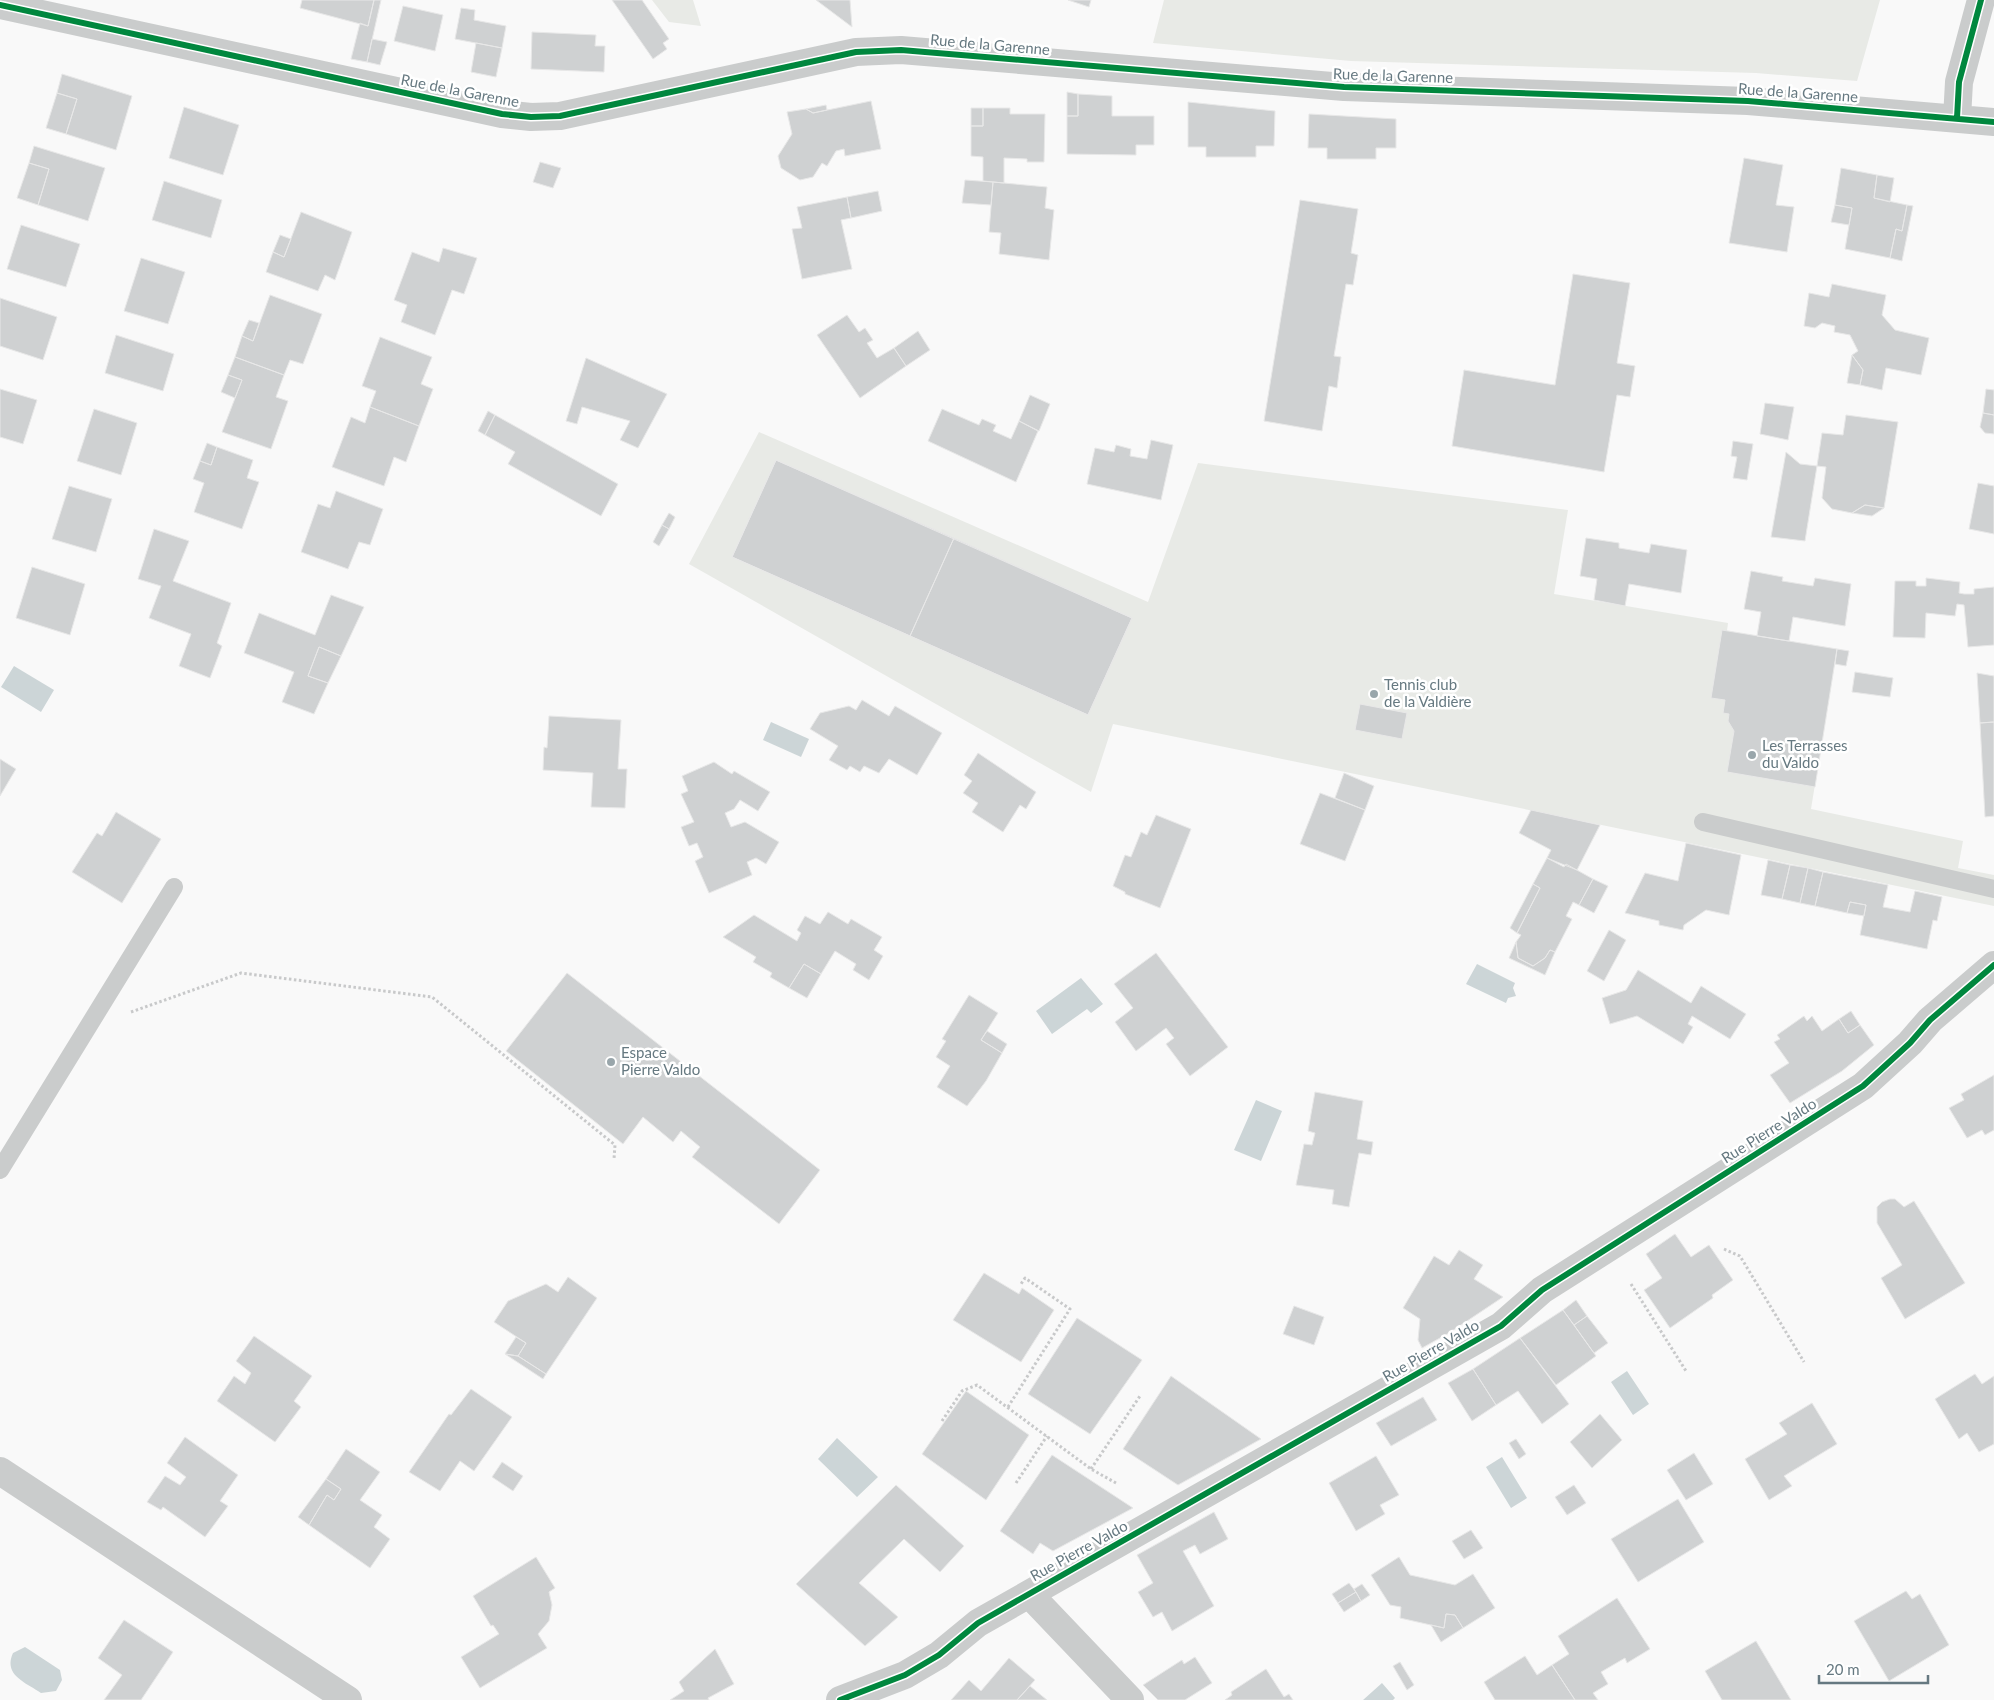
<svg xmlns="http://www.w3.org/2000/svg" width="1994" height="1700" font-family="Lato,sans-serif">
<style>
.green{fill:#e8eae6}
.water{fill:#ccd5d7}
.building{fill:#cfd1d2;stroke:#e8e8e8}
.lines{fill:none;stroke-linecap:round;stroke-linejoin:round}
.path{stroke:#c8c9ca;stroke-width:3;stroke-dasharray:2.5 2.5;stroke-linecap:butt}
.lane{stroke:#cacccc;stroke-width:18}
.street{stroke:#cacccc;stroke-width:28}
.cycleway-casing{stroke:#fff;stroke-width:9}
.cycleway{stroke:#00873e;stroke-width:6}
.poi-dot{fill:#99a6ab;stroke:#fff;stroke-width:2}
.labels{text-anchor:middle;stroke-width:5;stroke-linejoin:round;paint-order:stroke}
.street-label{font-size:15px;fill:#667981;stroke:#fff}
.poi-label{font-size:15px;fill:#667981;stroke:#fff;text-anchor:start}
</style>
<rect width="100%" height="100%" fill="#f9f9f9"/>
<path class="green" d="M652,0H693L701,26L669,22Z
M1164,0H1880L1857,81L1756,73L1351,61L1153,43Z
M759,432L1148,602L1198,463L1568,510L1554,594L1728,623L1727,631L1837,649L1811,809L1963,841L1958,868L1994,875V906L1113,724L1091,792L689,564Z"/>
<path class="water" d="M14,666L54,690L41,712L1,687Z
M771,722L809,739L801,757L763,740Z
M1477,964L1515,983L1513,988L1516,996L1508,998L1506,1003L1466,984Z
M1081,978L1103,1004L1091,1013L1087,1009L1052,1034L1036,1011Z
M1256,1100L1282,1111L1261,1161L1234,1150Z
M1627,1371L1649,1404L1633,1415L1611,1382Z
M837,1438L878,1477L857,1497L818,1459Z
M1502,1457L1527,1498L1511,1508L1486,1467Z
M25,1647L60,1670L62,1680L56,1691L41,1693C25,1682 3,1675 13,1653Z
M1382,1683L1395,1698L1393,1700H1363Z"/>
<path class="building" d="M302,0H374L368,26L300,8Z
M374,0H381L367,62L351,59L360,23L368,26Z
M612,0H642L669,39L663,43L667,49L653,59Z
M816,0H850L852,27Z
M1068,0H1091L1089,7Z
M403,6L443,15L435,51L394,41Z
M461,8L475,10L474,20L506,26L502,48L455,39Z
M532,32L596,35L595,46H605L604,72L531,69Z
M372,39L387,42L380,65L367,62Z
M476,43L502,48L496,77L471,72Z
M62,74L132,96L116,150L66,134L77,99L57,93Z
M1067,92L1078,94V116H1067Z
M57,93L77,99L66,134L46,128Z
M1078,94L1112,96V116H1154V145H1136V155L1067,154V116H1078Z
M871,101L881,149L845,156L844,149L836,151L827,166L822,163L813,177L800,180L781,168L778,156L792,134L787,112L806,109L813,113Z
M1188,102L1275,111L1274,146H1256V157H1206V147H1188Z
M826,105L827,110L813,113L806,109Z
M184,107L239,125L223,175L169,158Z
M971,108H983V126H971Z
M983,108H1010V114H1045L1044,162H1027V159L1004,158V183L983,181V157L971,156V126H983Z
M1309,114L1396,119V148H1376V159H1327V148H1308Z
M34,146L105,168L88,221L38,205L49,169L29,163Z
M1744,158L1783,165L1776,205L1794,207L1787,252L1729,243Z
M540,162L561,168L553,188L533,182Z
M29,163L49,169L38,205L17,198Z
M1841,168L1877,175L1874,198L1907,205L1902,231L1896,229L1890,258L1845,249L1852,208L1835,205Z
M1877,175L1894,178L1890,202L1874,198Z
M965,180L993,182L991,205L962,203Z
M164,181L222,200L211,238L152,220Z
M993,182L1047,187L1045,208L1054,210L1049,260L999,254L1001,233L989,232Z
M878,191L882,211L851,218L847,197Z
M847,197L851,218L841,220L852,269L802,279L792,229L802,228L797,207Z
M1300,200L1358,209L1351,253L1358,255L1353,285L1346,284L1334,356L1341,357L1337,388L1329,386L1322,431L1264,421Z
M1835,205L1852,208L1849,225L1831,222Z
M1907,205L1913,206L1902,261L1890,258L1896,229L1902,231Z
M301,212L352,232L335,280L325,275L318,291L266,272L273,252L284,257Z
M21,225L80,244L66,287L7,269Z
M280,235L291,239L284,257L273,252Z
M443,248L477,258L464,294L452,290L435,335L401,322L407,305L394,300L412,252L439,262Z
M141,258L185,272L168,324L124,311Z
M1573,274L1630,283L1617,363L1635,366L1630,397L1617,395L1604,472L1452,446L1464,370L1555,385Z
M1832,284L1886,295L1882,315L1895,330L1929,338L1921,375L1886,368L1882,390L1860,385L1863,370L1852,355L1858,351L1850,335L1834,332L1835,326L1822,323L1815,328L1804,326L1809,293L1829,297Z
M270,295L322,314L303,364L290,360L284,375L235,357L242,336L253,341Z
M0,298L57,317L43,360L0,346Z
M847,315L859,332L865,328L873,340L867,343L877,358L894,348L906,366L860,398L817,335Z
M249,320L259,323L253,341L242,336Z
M918,331L930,350L906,366L894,348Z
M116,335L174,354L163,391L105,373Z
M380,337L432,357L421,384L433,389L419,426L370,407L376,391L362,386Z
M1852,355L1863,370L1860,385L1847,383Z
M235,357L284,375L276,397L288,401L271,449L222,432L242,380L228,375Z
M586,358L667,394L638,448L620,440L630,421L582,407L577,424L566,421Z
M228,375L242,380L235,398L221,392Z
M0,389L37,400L23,444L0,437Z
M1986,389L1994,390V415L1983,413Z
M1030,395L1050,404L1039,431L1019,421Z
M1765,403L1794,407L1788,440L1760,434Z
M370,407L419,426L406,462L394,457L384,486L332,467L351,417L365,423Z
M94,409L137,423L121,475L77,461Z
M942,409L979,425L982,419L996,425L993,431L1011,439L1019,421L1038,431L1016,482L928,441Z
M488,411L495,415L485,435L478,431Z
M1983,413L1994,415V434L1985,433L1980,427Z
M495,415L618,484L601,516L508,464L515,452L485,435Z
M1846,415L1898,422L1884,508L1865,505L1852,513L1832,509L1822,498L1826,467L1817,466L1822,433L1843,435Z
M1151,440L1173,445L1161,500L1087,484L1095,448L1114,452L1116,445L1131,449L1130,456L1147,459Z
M1733,441L1753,444L1747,480L1733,478L1737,457L1731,456Z
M207,443L217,447L211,465L200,461Z
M217,447L253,460L247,478L259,482L242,529L194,512L204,483L193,479L200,461L211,465Z
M1786,452L1800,464L1817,466L1805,541L1771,537Z
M776,460L1132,618L1088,715L732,557Z
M776,460L954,538L910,636L732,557Z
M1978,483L1994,486V534L1969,529Z
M69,486L112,499L96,552L52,539Z
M336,491L383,509L370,545L359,542L348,569L301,552L318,504L330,508Z
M1865,505L1884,508L1872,516L1852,513Z
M669,513L675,517L669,529L662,525Z
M662,525L669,529L659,546L653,542Z
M154,529L189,541L173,581L231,603L217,643L222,646L210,678L179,666L191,634L149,618L161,586L138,579Z
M954,538L1132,618L1088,715L910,636Z
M1586,538L1619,543V548L1649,553L1651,544L1687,550L1681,593L1629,584L1625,606L1594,600L1597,579L1580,576Z
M32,567L85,584L70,635L16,618Z
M1751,571L1783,577L1782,581L1813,586L1815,578L1851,584L1845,626L1793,617L1789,641L1757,636L1761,612L1744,609Z
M1926,578L1960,582L1959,593L1964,594H1974V589L1994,587V645L1968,647L1964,605L1957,604L1955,616L1926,613L1925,638L1893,637L1895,581H1916V586H1926Z
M331,595L364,607L341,656L319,647L308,676L328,683L314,714L282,702L294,672L244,653L259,613L315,635Z
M1722,630L1837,649L1815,787L1727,772L1734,731L1728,721L1729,714L1723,713L1725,700L1711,698Z
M319,647L341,656L328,683L308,676Z
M1837,649L1849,651L1846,666L1835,664Z
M1855,672L1893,678L1890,697L1852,692Z
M1977,673L1994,676V722L1980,723Z
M862,700L889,716L895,706L942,733L917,775L889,759L879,773L864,766L860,772L850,766L847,770L829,760L838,746L810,729L820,713L849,706L856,710Z
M1360,704L1407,713L1402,739L1355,730Z
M549,716L621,720L618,769H627L625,808L591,807L593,773L543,770L544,747L547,748Z
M1994,722V816L1985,817L1980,723Z
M978,753L1036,792L1026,809L1020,805L1003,832L972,812L978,803L963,793L972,781L964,775Z
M0,759L16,769L0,796Z
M714,762L732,774L734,771L770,792L758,811L740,800L734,809L725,813L731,827L745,822L779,842L766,864L756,858L747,862L752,875L709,893L695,861L703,857L697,843L689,846L681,827L694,822L681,794L688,791L682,776Z
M1344,773L1374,786L1365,810L1335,798Z
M1320,793L1365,810L1345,861L1300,844Z
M1531,810L1600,825L1577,870L1547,858L1551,850L1519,833Z
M116,812L161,839L122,903L72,872L97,833L102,836Z
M1156,815L1191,829L1160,908L1125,894V892L1113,886L1125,855L1131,857L1141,832L1147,835Z
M1686,843L1741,855L1729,915L1706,910L1684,925L1683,930L1659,925V921L1625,913L1645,873L1678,881Z
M1547,858L1564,867L1566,864L1593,879L1579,905L1573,902L1566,916L1572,919L1555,952L1550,950L1545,958L1533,966L1518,958L1516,942L1521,935L1517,933L1540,888L1533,884Z
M1768,860L1790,865L1782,899L1761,895Z
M1790,865L1808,868L1800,903L1782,899Z
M1808,868L1823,872L1815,906L1800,903Z
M1823,872L1888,885L1883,907L1910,912L1915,891L1942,897L1937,921L1933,920L1927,949L1860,935L1866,905L1850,902L1847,913L1815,906Z
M1593,879L1608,886L1594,913L1579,905Z
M1533,884L1540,888L1517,933L1510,928Z
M1850,902L1866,905L1864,916L1847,913Z
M828,912L848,924L851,919L882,937L874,950L883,956L869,980L853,970L856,964L835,951L821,974L804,964L789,988L770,977L772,973L753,962L756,957L723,937L754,915L797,941L801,933L797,930L805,916L820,924Z
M1609,930L1626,940L1604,981L1587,971Z
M1516,942L1518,958L1533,966L1545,958L1550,950L1555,952L1545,975L1509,958Z
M1156,953L1228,1047L1190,1076L1166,1044L1174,1038L1166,1028L1136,1051L1115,1022L1133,1008L1114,984Z
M804,964L821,974L807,998L789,988Z
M1638,970L1691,1003L1701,986L1746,1014L1730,1039L1692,1016L1688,1024L1693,1027L1683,1044L1637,1016L1610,1024L1602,998L1626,990Z
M567,973L820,1170L779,1224L692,1157L700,1147L681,1131L673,1142L643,1117L623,1144L506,1051Z
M969,995L998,1013L981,1040L1002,1053L986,1081L967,1106L937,1087L950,1066L936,1057L946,1041L942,1039Z
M1851,1011L1860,1025L1848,1033L1839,1019Z
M1804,1016L1807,1021L1812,1016L1822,1031L1839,1019L1848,1033L1860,1025L1874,1045L1842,1071L1790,1103L1770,1075L1789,1063L1774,1042L1780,1039L1777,1035Z
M987,1031L1007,1044L1002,1053L981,1040Z
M1994,1075V1130L1985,1135L1982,1130L1967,1138L1949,1108L1964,1100L1961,1094Z
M1315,1092L1363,1101L1357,1139L1373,1142L1371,1155L1359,1153L1349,1207L1332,1204L1334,1190L1296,1185L1304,1144L1312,1145L1315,1133L1308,1131Z
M1890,1199H1895L1904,1207L1914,1201L1965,1283L1905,1319L1881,1278L1902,1265L1877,1223V1207L1882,1202Z
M1675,1234L1691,1257L1709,1245L1733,1280L1712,1295L1713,1298L1670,1328L1644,1290L1662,1278L1646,1254Z
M1459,1250L1483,1265L1474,1279L1503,1297L1449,1333L1422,1348L1418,1340L1420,1319L1403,1308L1434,1256L1449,1265Z
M984,1273L1019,1294L1022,1288L1054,1310L1021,1362L953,1320Z
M568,1277L597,1298L546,1374L518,1356L526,1343L494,1322L508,1301L546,1284L558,1292Z
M1576,1300L1587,1316L1574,1325L1563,1310Z
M1294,1306L1324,1317L1314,1345L1283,1334Z
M1563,1310L1596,1356L1556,1385L1520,1338Z
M1587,1316L1608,1343L1594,1353L1574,1325Z
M1077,1318L1142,1360L1090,1434L1028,1394Z
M254,1336L312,1376L294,1401L301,1407L275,1442L217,1401L234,1376L245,1384L251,1373L236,1361Z
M516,1337L526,1343L518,1356L505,1354Z
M1520,1338L1569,1404L1542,1424L1518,1391L1496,1405L1473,1369Z
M505,1354L518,1356L546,1374L543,1379Z
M1473,1369L1496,1405L1472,1421L1448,1383Z
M1975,1374L1982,1384L1994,1376V1444L1979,1452L1967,1433L1959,1439L1935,1399Z
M1171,1376L1261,1439L1178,1485L1123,1449Z
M471,1389L512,1417L474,1471L460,1461L440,1491L409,1472L449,1414L451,1415Z
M966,1391L1029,1435L986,1500L922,1454Z
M1423,1397L1437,1420L1391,1446L1376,1423Z
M1812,1403L1837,1444L1784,1476L1792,1486L1769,1500L1745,1459L1787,1434L1779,1423Z
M1600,1414L1622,1440L1592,1468L1570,1442Z
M185,1437L238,1475L220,1501L228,1506L205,1537L163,1507L161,1510L147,1502L165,1476L180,1485L186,1477L167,1463Z
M1516,1439L1526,1454L1519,1459L1509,1443Z
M346,1449L380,1472L360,1500L382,1515L374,1527L390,1539L370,1568L309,1525L327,1495L334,1500L341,1489L326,1479Z
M1694,1453L1713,1484L1686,1500L1667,1470Z
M1052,1455L1133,1508L1053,1551L1040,1543L1033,1554L1000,1531Z
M1376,1456L1399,1495L1380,1505L1385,1514L1356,1531L1329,1483Z
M502,1462L523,1476L513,1491L492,1477Z
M326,1479L341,1489L334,1500L327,1495L309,1525L298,1517Z
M896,1485L964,1546L940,1572L904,1539L859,1583L898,1617L865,1646L796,1584Z
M1574,1485L1586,1503L1567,1515L1555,1497Z
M1678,1499L1704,1542L1638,1582L1611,1539Z
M1214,1512L1228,1539L1200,1554L1195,1545L1183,1551L1214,1606L1172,1631L1162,1612L1153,1617L1138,1592L1153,1583L1137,1555Z
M1471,1530L1483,1548L1464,1559L1452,1541Z
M536,1557L555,1588L549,1592L552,1605L549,1621L538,1634L547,1648L480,1688L461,1657L499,1634L493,1625L491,1626L473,1596Z
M1399,1557L1410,1575L1455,1585L1473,1574L1495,1608L1463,1628L1455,1615L1446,1614L1444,1628L1400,1618L1401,1607L1390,1605L1371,1575Z
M1349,1583L1356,1592L1338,1603L1332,1594Z
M1362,1584L1370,1595L1361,1601L1354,1589Z
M1906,1591L1912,1599L1920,1594L1949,1645L1889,1681L1854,1621Z
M1356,1592L1361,1601L1344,1612L1338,1603Z
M1617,1598L1650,1649L1627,1663L1625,1658L1601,1672L1608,1684L1593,1693L1598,1700H1575L1552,1665L1569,1654L1558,1636Z
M1446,1614L1455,1615L1463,1628L1441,1642L1431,1625L1444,1628Z
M124,1620L173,1652L141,1700H104L122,1675L98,1658Z
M1756,1641L1791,1700H1722L1705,1671Z
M715,1649L734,1684L708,1698L709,1700H670L684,1691L679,1682Z
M1525,1656L1537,1675L1552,1665L1575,1700H1495L1484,1682Z
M1195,1657L1212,1683L1185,1700H1158L1143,1685L1182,1660L1184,1664Z
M1009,1658L1035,1680L1017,1700H951L969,1680L981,1691Z
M1400,1662L1414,1685L1407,1690L1393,1666Z
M1266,1669L1284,1697L1289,1694L1293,1700H1225L1232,1695L1231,1692Z
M1030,1686L1047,1700H1017Z"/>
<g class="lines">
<path class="path" d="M131,1012L241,973L432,997L615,1145L614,1159
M1724,1249L1740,1256L1804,1362
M1631,1284L1686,1371
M1008,1407L1070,1309L1025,1278L1021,1284
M942,1421L962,1391L977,1385L1091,1469L1116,1483
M1091,1469L1140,1396
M1016,1483L1047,1436"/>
<path class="lane" d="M1703,822L1994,889
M0,1170L174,887"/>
<path class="street" d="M0,5L502,114L531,117L560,116L856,52L901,50L1344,87L1748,101L1994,122
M1957,118L1959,82L1981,0
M0,1471L348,1700
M1029,1594L1130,1700
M840,1700L905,1675L939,1655L978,1623L1501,1326L1542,1290L1863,1086L1910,1043L1930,1020L1994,965"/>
<defs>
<path id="cycleway" d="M0,5L502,114L531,117L560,116L856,52L901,50L1344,87L1748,101L1994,122
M1957,118L1959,82L1981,0
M840,1700L905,1675L939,1655L978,1623L1501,1326L1542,1290L1863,1086L1910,1043L1930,1020L1994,965"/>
</defs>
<use href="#cycleway" class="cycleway-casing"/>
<use href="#cycleway" class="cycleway"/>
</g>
<g class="poi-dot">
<circle cx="1374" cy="694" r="5"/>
<circle cx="1752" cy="755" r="5"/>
<circle cx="611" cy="1062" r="5"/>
</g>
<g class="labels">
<g class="street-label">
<text transform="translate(990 45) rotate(5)" y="5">Rue de la Garenne</text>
<text transform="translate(1393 76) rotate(2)" y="5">Rue de la Garenne</text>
<text transform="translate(460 91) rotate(11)" y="5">Rue de la Garenne</text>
<text transform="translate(1798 93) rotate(4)" y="5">Rue de la Garenne</text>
<text transform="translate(1769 1131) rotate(-32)" y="5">Rue Pierre Valdo</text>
<text transform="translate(1431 1351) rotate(-30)" y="5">Rue Pierre Valdo</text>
<text transform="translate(1079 1551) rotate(-29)" y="5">Rue Pierre Valdo</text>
</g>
<g class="poi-label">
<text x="1384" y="690">Tennis club<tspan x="1384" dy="17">de la Valdière</tspan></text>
<text x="1762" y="751">Les Terrasses<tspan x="1762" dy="17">du Valdo</tspan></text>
<text x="621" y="1058">Espace<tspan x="621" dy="17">Pierre Valdo</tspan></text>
</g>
</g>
<path d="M1819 1675v8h109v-8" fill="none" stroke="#667981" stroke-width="2.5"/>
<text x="1826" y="1675" font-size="15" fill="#667981" stroke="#ffffff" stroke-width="4" paint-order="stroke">20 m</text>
</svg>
